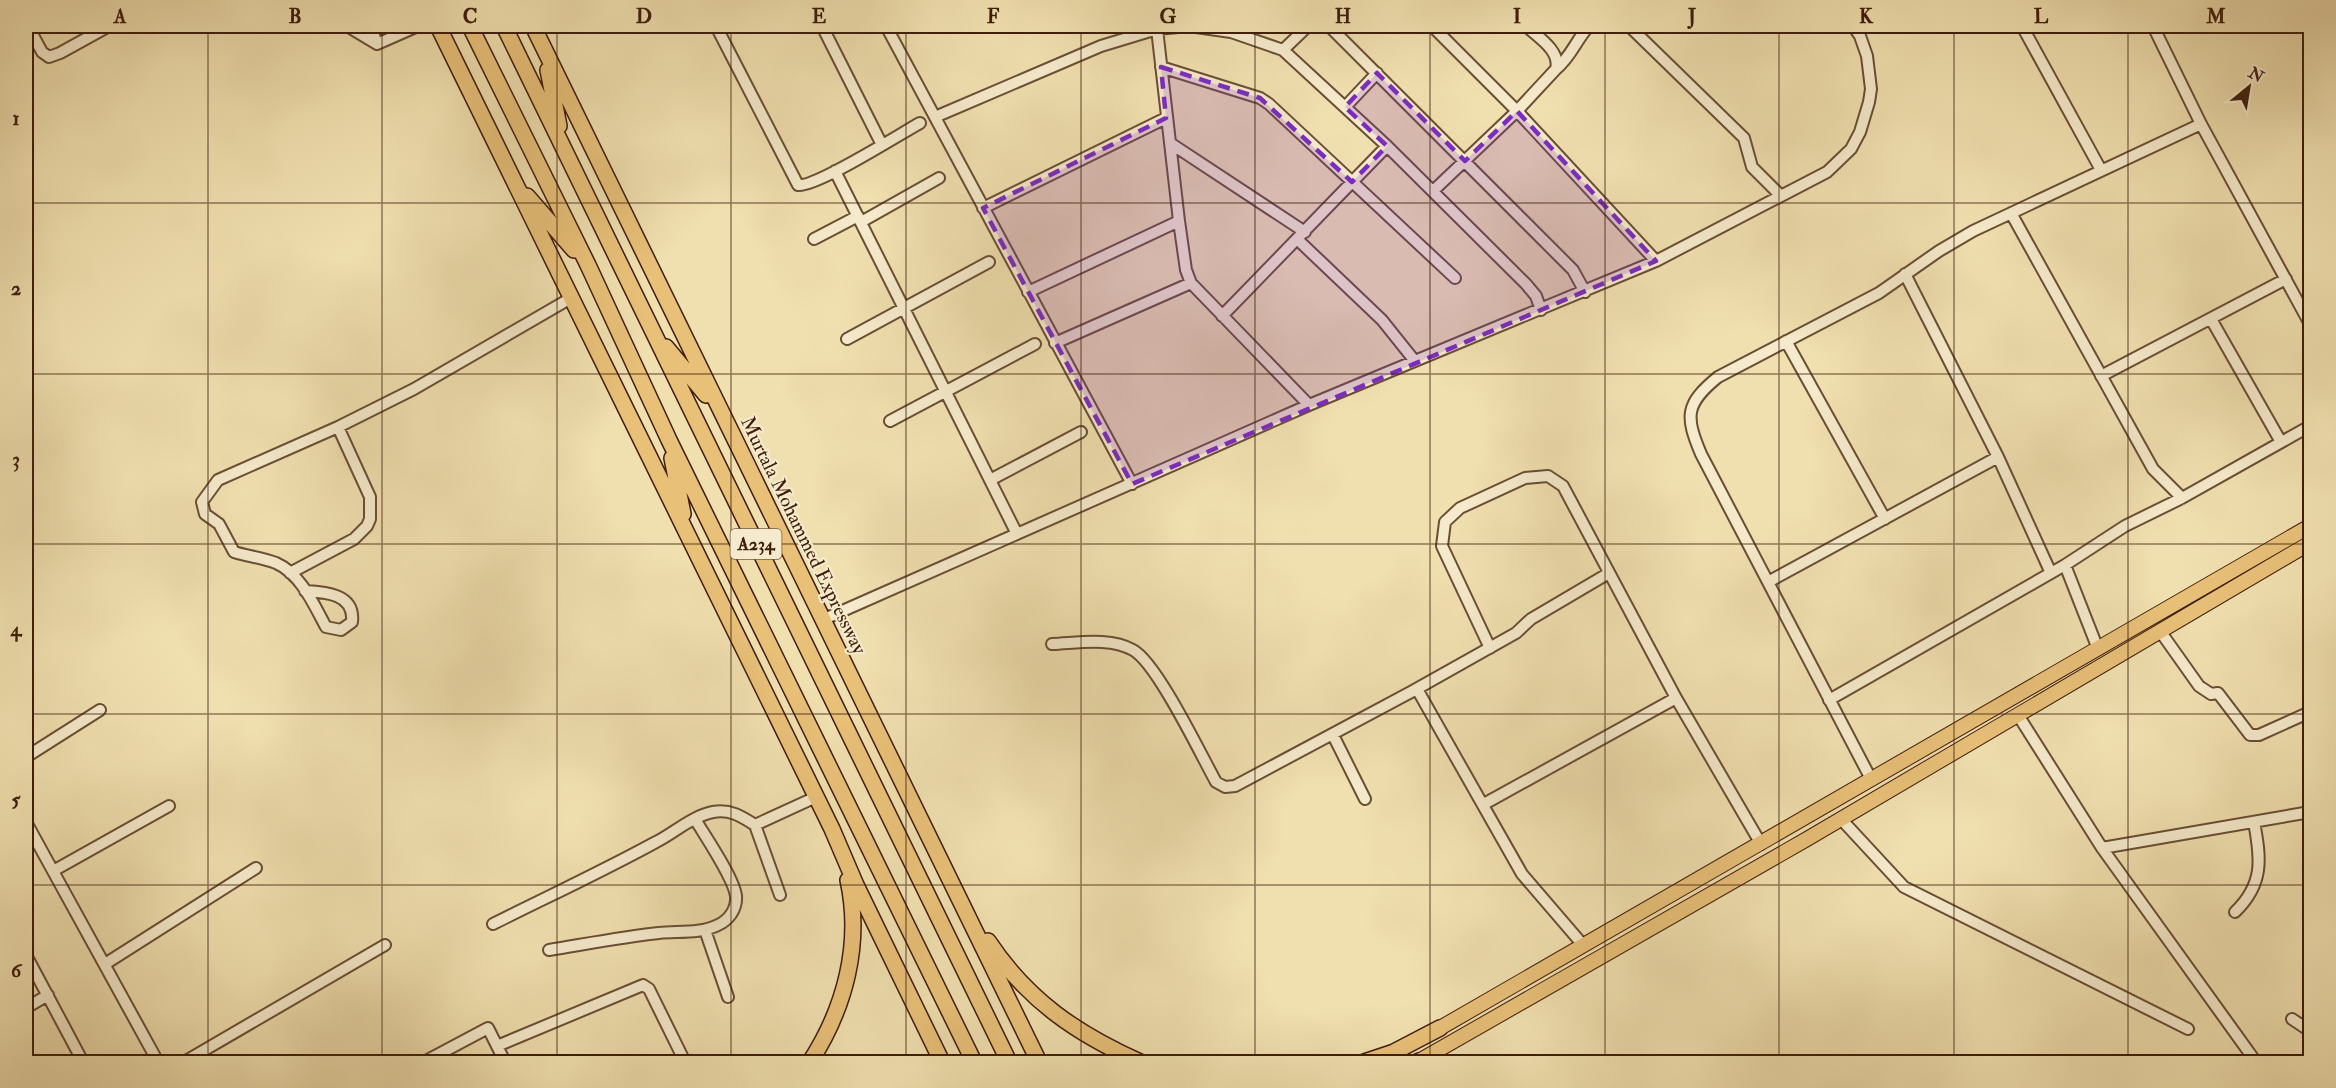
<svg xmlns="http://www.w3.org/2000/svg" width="2336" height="1088" font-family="'IM FELL Double Pica',serif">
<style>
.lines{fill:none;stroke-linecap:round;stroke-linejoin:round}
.minor-casing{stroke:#6a4e34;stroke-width:14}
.major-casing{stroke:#3e1d0b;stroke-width:16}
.highway-casing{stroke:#3e1d0b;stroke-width:18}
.minor{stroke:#f5eacb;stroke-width:10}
.major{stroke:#e8c078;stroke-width:14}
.highway{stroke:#e8c078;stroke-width:15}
.marked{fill:#7b2cbf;fill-opacity:0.2;stroke:#7b2cbf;stroke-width:4.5;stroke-dasharray:12 8;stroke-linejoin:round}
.grid{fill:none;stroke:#3e1d0b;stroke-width:1.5;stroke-opacity:0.55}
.labels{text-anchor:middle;stroke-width:4.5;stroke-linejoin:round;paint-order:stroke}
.shield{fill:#f5eacb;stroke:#755a45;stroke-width:1.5}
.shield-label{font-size:18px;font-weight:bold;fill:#3e1d0b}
.street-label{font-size:20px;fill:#3e1d0b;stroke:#f5eacb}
.neatline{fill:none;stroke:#3e1d0b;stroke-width:2}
.grid-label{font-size:20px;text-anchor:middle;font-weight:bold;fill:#3e1d0b}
</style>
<rect width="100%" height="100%" fill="#f0dfaf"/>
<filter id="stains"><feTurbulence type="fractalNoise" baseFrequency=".00333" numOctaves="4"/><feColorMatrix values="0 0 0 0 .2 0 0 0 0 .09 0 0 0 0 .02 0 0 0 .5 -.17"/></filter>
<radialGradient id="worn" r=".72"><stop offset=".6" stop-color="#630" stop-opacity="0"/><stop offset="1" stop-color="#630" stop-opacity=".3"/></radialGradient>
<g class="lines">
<defs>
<path id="minor" d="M28,26L42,52L49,57L60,53L109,26
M347,26L377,44
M371,26L377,44
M716,26L798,185C815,188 900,134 920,123
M822,26L882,145
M886,26L1132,484
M1329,26L1573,270L1585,292
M1432,26L1517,111L1656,261
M1629,26L1744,138L1752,167L1781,196
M2022,26L2101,170
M2153,26L2201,124L2310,324
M2306,26L2310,34
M1157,29L1179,221L1186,270L1191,283L1309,405
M377,44L418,26
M1283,50L1308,26
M1161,67L1260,98L1269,104L1455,278
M1556,69C1571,57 1576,40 1589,26
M1345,107L1377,73
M935,117L1101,46L1157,29L1189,26L1231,32L1283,50L1387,146L1526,284L1536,296L1541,310
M1170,143L1305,232
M835,171L1017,534
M1433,191L1517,111L1556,69C1561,51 1538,37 1526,26
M983,208L1166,118
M2011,213L2153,469L2182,498
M861,222L939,178
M814,239L858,216
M1297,239L1382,320L1414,360
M1905,274L1998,457L2050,571
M1028,292L1179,221
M1222,316L1387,146
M2211,319L2281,442
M847,339L989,262
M1786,341L1885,519
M1055,343L1191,283
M2101,376L2286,279
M890,421L1035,344
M990,480L1081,432
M2065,565L2098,649
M290,573L354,539L367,526L370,519V497L338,427
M1768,582L1998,457
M305,591C326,592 355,594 352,622L341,630L326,627C314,605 301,574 276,563C263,558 247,556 234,552L219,524L205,514L202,502L218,480L338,427L414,389L571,298
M822,620L1309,405L1656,261L1827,172L1851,149L1860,132L1869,102L1871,89L1867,56L1860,36L1853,26
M2160,631L2199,686L2211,694L2218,693L2250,735H2259L2310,712
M1052,644C1078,643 1110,637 1133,650C1157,663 1201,755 1216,782L1225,787L1235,786L1411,692L1516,633L1531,619L1609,573
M1490,648L1442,546L1445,522L1460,508L1525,478L1548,476L1563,486L1676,698L1761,844
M1417,689L1522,874L1583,945
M1829,700L2065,565L2125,526L2182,498L2310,426
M2018,715L2102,848L2256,1062
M1333,735L1365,799
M26,757L100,710
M1871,779L1701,454C1685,416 1685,404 1718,377L1879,293L1939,251L1973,231L2201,124
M1484,804L1676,698
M1841,819L1904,887L2188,1029
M26,822L158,1062
M755,825L780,895
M2102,848L2310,812
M53,871L169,806
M2235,912C2264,884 2261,859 2254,822
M493,924C547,897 603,871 656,842C674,833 692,816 713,812C730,809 741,816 755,825L816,797
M705,930L728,997
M549,950C586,944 622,937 659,933C678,931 700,934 718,925C729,920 737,909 736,896C734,878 705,836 695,819
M26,955L83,1062
M105,964L256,868
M26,1008L48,995
M2292,1019L2310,1031
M497,1046L643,985L649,989L685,1062
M184,1062L385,945
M424,1062L488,1028L505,1062"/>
<path id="major" d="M1440,1028L2310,526
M1419,1061L1807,839L2310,543"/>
<path id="highway" d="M438,26L832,829L856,885L942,1062
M470,26L588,265L669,440L974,1062
M504,26L1009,1062
M533,26L1039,1062
M548,70L559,126
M527,196L574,250
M666,347L706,395
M672,458L683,514
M988,941C1027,1000 1077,1034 1140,1062
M810,1062C845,1008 862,944 848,880
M1364,1062L1394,1052L1440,1028
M1417,1062L1419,1061"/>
</defs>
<use href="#minor" class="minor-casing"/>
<use href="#major" class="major-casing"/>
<use href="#highway" class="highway-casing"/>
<use href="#minor" class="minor"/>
<use href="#major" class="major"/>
<use href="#highway" class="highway"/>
</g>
<path class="marked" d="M1161,67L1260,98L1352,182L1387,146L1345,107L1377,73L1465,161L1517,111L1656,261L1132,484L983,208L1166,118Z"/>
<path class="grid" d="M208,26V1062M382,26V1062M557,26V1062M731,26V1062M906,26V1062M1081,26V1062M1255,26V1062M1430,26V1062M1605,26V1062M1779,26V1062M1954,26V1062M2128,26V1062M26,203H2310M26,374H2310M26,544H2310M26,714H2310M26,885H2310"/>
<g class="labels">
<rect class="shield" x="730.5" y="529" width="51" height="30" rx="4.5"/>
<g class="shield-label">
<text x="756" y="550">A234</text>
</g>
<g class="street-label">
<text transform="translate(804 535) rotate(64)" y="7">Murtala Mohammed Expressway</text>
</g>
</g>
<rect width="2336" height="1088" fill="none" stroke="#f0dfaf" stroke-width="66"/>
<g transform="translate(2249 87) rotate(30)" stroke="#f5eacb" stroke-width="4.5" paint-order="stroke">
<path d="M0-4.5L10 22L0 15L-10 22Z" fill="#3e1d0b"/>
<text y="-9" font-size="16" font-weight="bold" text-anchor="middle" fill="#3e1d0b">N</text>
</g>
<rect x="33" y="33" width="2270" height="1022" class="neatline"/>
<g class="grid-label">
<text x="120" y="23">A</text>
<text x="295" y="23">B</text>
<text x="470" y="23">C</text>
<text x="644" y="23">D</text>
<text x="819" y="23">E</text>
<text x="993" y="23">F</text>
<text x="1168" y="23">G</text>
<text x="1343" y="23">H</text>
<text x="1517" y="23">I</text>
<text x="1692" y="23">J</text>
<text x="1866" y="23">K</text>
<text x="2041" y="23">L</text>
<text x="2216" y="23">M</text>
<text x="16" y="125">1</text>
<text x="16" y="295">2</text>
<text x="16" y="466">3</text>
<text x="16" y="636">4</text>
<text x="16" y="806">5</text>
<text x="16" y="977">6</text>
</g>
<rect width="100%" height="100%" filter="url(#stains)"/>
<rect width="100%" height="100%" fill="url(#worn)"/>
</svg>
